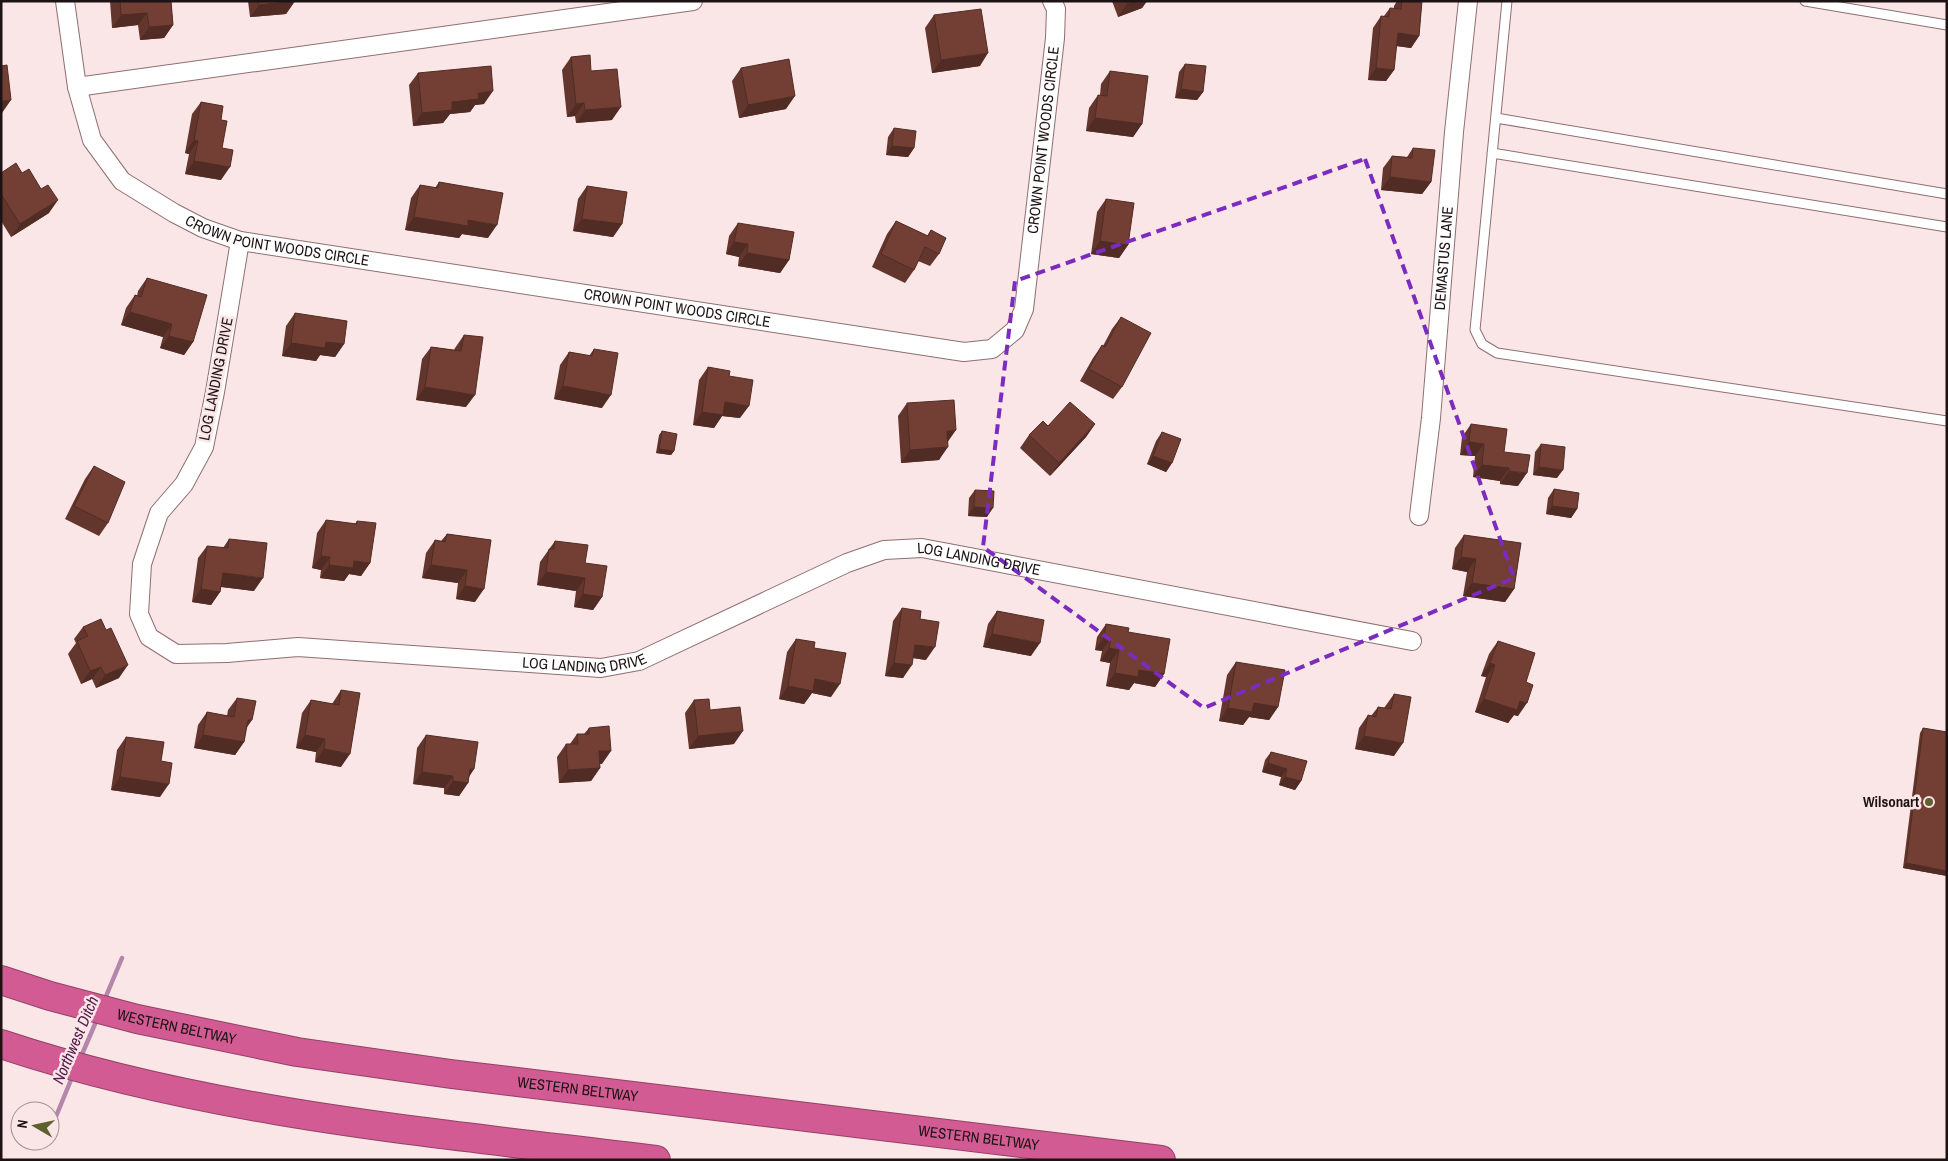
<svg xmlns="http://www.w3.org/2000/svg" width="1948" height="1161" font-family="'Archivo Narrow',sans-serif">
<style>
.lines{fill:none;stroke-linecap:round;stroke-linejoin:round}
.stream{stroke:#b586ab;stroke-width:4.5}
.service-casing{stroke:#8d6f71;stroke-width:11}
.minor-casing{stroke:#8d6f71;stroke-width:20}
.motorway-casing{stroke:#924266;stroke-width:30}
.service{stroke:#fff;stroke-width:9}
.minor{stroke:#fff;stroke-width:18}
.motorway{stroke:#d15b92;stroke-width:28}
.wall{fill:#63362d}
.shaded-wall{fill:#502c24}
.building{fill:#733f34;stroke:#502c24}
.marked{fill:none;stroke:#7b2cbf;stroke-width:4;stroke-dasharray:10 6;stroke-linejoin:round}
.poi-dot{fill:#5e602d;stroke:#fbe6e7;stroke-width:2}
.labels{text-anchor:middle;stroke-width:5;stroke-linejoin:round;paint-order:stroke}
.street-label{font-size:15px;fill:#1e1314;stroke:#fbe6e7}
.poi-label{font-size:15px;font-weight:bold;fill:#1e1314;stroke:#fbe6e7;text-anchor:end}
.water-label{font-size:16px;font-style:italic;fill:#521a4a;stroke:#fbe6e7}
</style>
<rect width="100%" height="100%" fill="#fbe6e7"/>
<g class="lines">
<path class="stream" d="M104,1001L122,958
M80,1059L98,1017
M50,1131L73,1075"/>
<defs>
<path id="service" d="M1507,1L1475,330L1482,344L1497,353L1947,421
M1805,1L1947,25
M1496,118L1947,194
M1492,153L1947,227"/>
<g id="minor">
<path id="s1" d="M65,1L77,87L92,140L122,181L174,213L203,228L240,241L964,352L992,349L1015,330L1024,309L1055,38L1056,9L1052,1"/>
<path d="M77,87L693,1"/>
<path id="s2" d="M240,241L215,392L204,447L184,484L159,513L142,564L139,614L149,637L176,654L227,653L298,647L601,668L639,661L847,563L884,550L922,548L1412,641"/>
<path id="s3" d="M1419,516L1431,418L1454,132L1468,1"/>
</g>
<g id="motorway">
<path id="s4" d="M1,980L50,996L137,1019L297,1052L451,1074L1161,1160"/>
<path d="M1,1044C211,1114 438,1133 656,1160"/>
</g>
</defs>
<use href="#service" class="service-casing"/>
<use href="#minor" class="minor-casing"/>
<use href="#motorway" class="motorway-casing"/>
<use href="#service" class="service"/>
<use href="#minor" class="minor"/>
<use href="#motorway" class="motorway"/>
</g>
<path class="wall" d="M110,1H171L173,25L164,38L140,40L138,25L112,28Z
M248,1H295L286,14L250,17Z
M1112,1H1147L1142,8L1118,17Z
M1397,1H1422L1419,36L1411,48L1396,46L1394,70L1386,81L1368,80L1373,28L1381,16H1384L1390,8L1394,9V6Z
M934,15L980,66L932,73L925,28Z
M571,57L591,71L612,120L576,123L575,116L567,117L562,70Z
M1185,64L1203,92L1197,100L1175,98L1179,72Z
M741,68L786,109L739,118L732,81Z
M1110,71L1142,124L1133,137L1086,131L1089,108L1098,95H1100L1101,84Z
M418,73L484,104L475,105L470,112L450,114L443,123L413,126L409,85Z
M201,102L222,148L221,180L185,174L189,154L185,153L192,114Z
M894,128L914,148L908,157L886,155L888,137Z
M1413,148L1431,182L1422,194L1381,190L1383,168L1392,156L1407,157Z
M1,173H22L49,213L11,237L1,221Z
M439,182L488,238L462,234L459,238L405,230L411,198L420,185L435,188Z
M587,186L622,224L613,237L573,231L578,199Z
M1106,199L1128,245L1119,258L1091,254L1097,212Z
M896,221L927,236L931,230L939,254L930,266L918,261L914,270L905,283L872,267L887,234Z
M738,223L789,260L780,273L738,266L739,257L726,254L729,236Z
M147,278L193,342L184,355L160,348L163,337L121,325L126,308L135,295L137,296L138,291Z
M295,313L344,344L335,357L320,355L316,361L282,356L286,326Z
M1121,317L1122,387L1113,399L1080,381L1093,358L1102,345L1103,346L1112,329Z
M464,335L466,407L416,400L422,359L431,347L454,350L455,348Z
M594,349L602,408L554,399L560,365L569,352L589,356Z
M708,367L729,376L740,418L722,416L714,428L693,425L699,380Z
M907,403L948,442L939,460L901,463L898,416Z
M1095,424L1086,437L1050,476L1020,448L1029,435L1048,426Z
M1471,424L1504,452L1518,486L1500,484V481L1473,477L1475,456L1460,455L1462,437Z
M662,431L674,451L671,455L656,453L659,435Z
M1162,432L1172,463L1166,472L1147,464L1156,441Z
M1541,444L1557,478L1533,475L1535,452Z
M94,466L108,523L99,536L65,519L85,479Z
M1554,489L1577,509L1571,518L1546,514L1548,498Z
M975,490L987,517L968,516L969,498Z
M326,520L355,524L357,521L370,563L361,576L349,574L344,581L320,578L321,570L312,568L317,533Z
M447,534L491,540L475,602L456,599L458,583L422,578L426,553L435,540L441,541Z
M1464,535L1514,589L1505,602L1463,596L1467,572L1452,569L1455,548Z
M229,539L254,591L221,587L220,592L211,605L192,602L198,558L207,546L223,548Z
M555,541L585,563L602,597L593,610L574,607L576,591L537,585L540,562Z
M902,608L920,619L926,660L913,658L903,678L885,676L893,621Z
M997,611L1031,656L983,647L988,624Z
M1106,624L1128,632L1164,674L1155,687L1134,683L1129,690L1106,686L1110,663L1100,661L1102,651L1095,650L1097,637Z
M83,627L106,630L119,678L96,688L92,679L81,684L68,654L76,643L74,639Z
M796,639L814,648L831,697L812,693L804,704L779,699L787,652Z
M1498,641L1526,682L1518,716L1514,715L1508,723L1475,712L1486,677L1481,676L1489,654Z
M1236,662L1278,707L1269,720L1249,717L1243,725L1219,721L1227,675Z
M341,690V767L315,762L316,752L296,748L302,713L311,700L332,704Z
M1394,694V756L1355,749L1359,728L1368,715L1371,716L1378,707L1384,708Z
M237,698L246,729L244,742L235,755L194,748L198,725L207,712L227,716L228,710Z
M694,700L710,710L734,744L689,749L685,713Z
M589,728L602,764H600V768L591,781L559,783L557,757L566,744H570L577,734H584Z
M1923,728L1947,732V876L1903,868L1920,733Z
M426,735L474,769L469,777L468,783L459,796L444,794V788L413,784L417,748Z
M126,737L161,761L160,797L111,790L117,750Z
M1271,752L1301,781L1295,790L1279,785L1281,777L1262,772L1265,760Z"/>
<path class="shaded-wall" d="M295,1L286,14L250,17L259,5Z
M1135,1H1147L1142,8L1118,17L1127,4Z
M147,13L138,25L112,28L121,15Z
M173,25L164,38L140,40L149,27Z
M1398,33L1419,36L1411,48L1390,45Z
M988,53L980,66L932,73L941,60Z
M1376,68L1394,70L1386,81L1368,80Z
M1181,89L1203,92L1197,100L1175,98Z
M493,91L484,104L475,105L470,112L450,114L443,123L413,126L422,113L452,102L478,93Z
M795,96L786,109L739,118L748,105Z
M11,100L2,113H1V101Z
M584,103L575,116L567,117L576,104Z
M621,107L612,120L576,123L585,110Z
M1095,118L1142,124L1133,137L1086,131Z
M194,140L198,141L189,154L185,153Z
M892,146L914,148L908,157L886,155Z
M194,161L230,167L221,180L185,174Z
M1390,177L1431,182L1422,194L1381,190Z
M58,200L49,213L11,237L20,224Z
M414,217L468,220L497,225L488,238L462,234L459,238L405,230Z
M582,219L622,224L613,237L573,231Z
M1100,241L1128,245L1119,258L1091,254Z
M734,242L748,244L739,257L726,254Z
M747,253L789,260L780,273L738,266Z
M130,312L172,324L163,337L121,325Z
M169,336L193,342L184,355L160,348Z
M326,342L344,344L335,357L320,355L316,361L282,356L291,343Z
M563,386L611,395L602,408L554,399Z
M425,387L475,395L466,407L416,400Z
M725,402L749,406L740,418L722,416L714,428L693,425L702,412Z
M1095,424L1086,437L1050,476L1059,463Z
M956,430L947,443V431Z
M1469,442L1484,444L1475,456L1460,455Z
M948,447L939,460L901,463L910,450Z
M659,449L674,451L671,455L656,453Z
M1153,456L1172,463L1166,472L1147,464Z
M1482,465L1509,468L1500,481L1473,477Z
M1539,467L1563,470L1557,478L1533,475Z
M1509,471L1527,473L1518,486L1500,484Z
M1552,506L1577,509L1571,518L1546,514Z
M974,507L993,508L987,517L968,516Z
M321,556L330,557L321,570L312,568Z
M1461,557L1476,559L1467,572L1452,569Z
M354,561L370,563L361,576L349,574L344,581L320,578L329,565Z
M431,565L467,570L458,583L422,578Z
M546,572L585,578L576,591L537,585Z
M223,573L263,578L254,591L214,586Z
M1472,583L1514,589L1505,602L1463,596Z
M465,586L484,589L475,602L456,599Z
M201,589L220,592L211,605L192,602Z
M583,594L602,597L593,610L574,607Z
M992,634L1040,643L1031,656L983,647Z
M1104,637L1111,638L1102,651L1095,650Z
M915,645L935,647L926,660L906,657Z
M1109,648L1119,650L1110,663L1100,661Z
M894,663L912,665L903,678L885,676Z
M1490,663L1495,665L1486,677L1481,676Z
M128,665L119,678L96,688L105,675Z
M101,667L92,679L81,684L90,671Z
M1139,670L1164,674L1155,687L1134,683L1129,690L1106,686L1115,673Z
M815,679L840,684L831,697L812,693L804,704L779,699L788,686Z
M1484,699L1520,701L1527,703L1518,716L1514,715L1508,723L1475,712Z
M1254,703L1278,707L1269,720L1249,717L1243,725L1219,721L1228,708Z
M248,720H252L243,733Z
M743,731L734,744L689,749L698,736Z
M203,735L244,742L235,755L194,748Z
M305,735L325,739L316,752L296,748Z
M1364,736L1403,743L1394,756L1355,749Z
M324,749L350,754L341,767L315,762Z
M599,751H611L602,764H590Z
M1268,763L1287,769L1281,777L1262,772Z
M600,768L591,781L559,783L568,770Z
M470,769H474L465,782Z
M422,772L453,776L444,788L413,784Z
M120,777L169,784L160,797L111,790Z
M1285,777L1301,781L1295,790L1279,785Z
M453,781L468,783L459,796L444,794Z
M1906,863L1947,871V876L1903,868Z"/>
<path class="building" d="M120,1H171L173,25L149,27L147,13L121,15Z
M258,1H295L259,5Z
M1126,1H1135L1127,4Z
M1402,1H1422L1419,36L1398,33L1394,70L1376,68L1381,16L1389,17L1390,8L1401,9Z
M981,9L988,53L941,60L934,15Z
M590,55L591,71L617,69L621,107L585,110L584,103L576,104L571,57Z
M789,59L795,96L748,105L741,68Z
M1185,64L1206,66L1203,92L1181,89Z
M7,65L11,100L1,101V66Z
M491,66L493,91L478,93L479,99L452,102V110L422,113L418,73Z
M1110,71L1148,76L1142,124L1095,118L1098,95L1107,96Z
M201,102L223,106L221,120L227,121L222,148L233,150L230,167L194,161L198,141L194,140Z
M894,128L916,131L914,148L892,146Z
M1413,148L1435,150L1431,182L1390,177L1392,156L1412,158Z
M16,163L22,173L29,169L41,189L48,185L58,200L20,224L1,194V173Z
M439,182L503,193L497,225L468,220V226L414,217L420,185L438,188Z
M587,186L627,192L622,224L582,219Z
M1106,199L1134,203L1128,245L1100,241Z
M896,221L928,236L931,230L946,238L939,254L925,247L914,270L881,254Z
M738,223L794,232L789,260L747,253L748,244L734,242Z
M147,278L207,295L193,342L169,336L172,324L130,312L135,295L141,297Z
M295,313L347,321L344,344L326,342L325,348L291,343Z
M1121,317L1151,333L1122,387L1089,369L1102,345L1105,347Z
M464,335L483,337L475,395L425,387L431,347L461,351Z
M594,349L618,353L611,395L563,386L569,352L592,356Z
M708,367L730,371L729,376L753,380L749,406L725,402L723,415L702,412Z
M954,400L956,430L947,431L948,447L910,450L907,403Z
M1070,402L1095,424L1059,463L1029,435L1043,421L1048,426Z
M1471,424L1507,429L1504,452L1530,455L1527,473L1509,471V468L1482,465L1484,444L1469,442Z
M662,431L677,434L674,451L659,449Z
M1162,432L1181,439L1172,463L1153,456Z
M1541,444L1565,447L1563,470L1539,467Z
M94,466L125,482L108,523L74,506Z
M1554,489L1579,493L1577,509L1552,506Z
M975,490L994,491L993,508L974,507Z
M326,520L357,524V521L376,523L370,563L354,561L353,568L329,565L330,557L321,556Z
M447,534L491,540L484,589L465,586L467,570L431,565L435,540L445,542Z
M1464,535L1521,543L1514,589L1472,583L1476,559L1461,557Z
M229,539L267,543L263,578L223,573L220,592L201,589L207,546L228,548Z
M555,541L588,545L585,563L607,566L602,597L583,594L585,578L546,572L549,549H554Z
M902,608L921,611L920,619L939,622L935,647L915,645L912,665L894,663Z
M997,611L1044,620L1040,643L992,634Z
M101,619L106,630L111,628L128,665L105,675L101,667L90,671L77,641L88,636L83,627Z
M1106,624L1129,628L1128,632L1170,639L1164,674L1139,670L1138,677L1115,673L1119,650L1109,648L1111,638L1104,637Z
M796,639L815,642L814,648L846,653L840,684L815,679L813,691L788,686Z
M1498,641L1535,653L1526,682L1533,685L1527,703L1520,701L1517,710L1484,699L1495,665L1490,663Z
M1236,662L1285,670L1278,707L1254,703L1252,712L1228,708Z
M341,690L360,693L350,754L324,749L325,739L305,735L311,700L339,705Z
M1394,694L1411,697L1403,743L1364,736L1368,715L1376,717L1378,707L1391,709Z
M237,698L256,701L252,720H248L244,742L203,735L207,712L234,717Z
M709,699L710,710L740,707L743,731L698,736L694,700Z
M609,726L611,751H599L600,768L568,770L566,744H578L577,734H589V728Z
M1923,728L1947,732V871L1906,863Z
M426,735L478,742L474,769H470L468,783L453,781V776L422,772Z
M126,737L164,742L161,761L172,763L169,784L120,777Z
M1271,752L1307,761L1301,781L1285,777L1287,769L1268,763Z"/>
<path class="marked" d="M1365,159L1514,578L1204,708L983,547L1015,281Z"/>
<circle class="poi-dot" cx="1929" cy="802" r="5"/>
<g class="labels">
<g class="street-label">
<text dy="5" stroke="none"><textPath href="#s1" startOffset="1309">CROWN POINT WOODS CIRCLE</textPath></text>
<text dy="5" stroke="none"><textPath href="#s1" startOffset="362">CROWN POINT WOODS CIRCLE</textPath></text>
<text dy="5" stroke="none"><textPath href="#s3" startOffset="259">DEMASTUS LANE</textPath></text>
<text dy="5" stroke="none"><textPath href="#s1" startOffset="768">CROWN POINT WOODS CIRCLE</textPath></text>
<text transform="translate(216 379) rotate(-79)" y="5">LOG LANDING DRIVE</text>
<text dy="5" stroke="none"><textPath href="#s2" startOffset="1280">LOG LANDING DRIVE</textPath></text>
<text dy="5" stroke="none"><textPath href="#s2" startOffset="860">LOG LANDING DRIVE</textPath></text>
<text dy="5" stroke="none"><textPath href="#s4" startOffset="182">WESTERN BELTWAY</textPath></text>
<text dy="5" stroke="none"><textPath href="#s4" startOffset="588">WESTERN BELTWAY</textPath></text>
<text dy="5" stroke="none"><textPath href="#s4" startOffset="992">WESTERN BELTWAY</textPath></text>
</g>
<g class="poi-label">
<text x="1919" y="807">Wilsonart</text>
</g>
<g class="water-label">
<text transform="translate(75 1040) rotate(-67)" y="6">Northwest Ditch</text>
</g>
</g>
<rect width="1948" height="1161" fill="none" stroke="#1e1314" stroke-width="5"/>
<g transform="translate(35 1126) rotate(279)"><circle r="24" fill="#fbe6e7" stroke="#a39293"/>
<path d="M0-4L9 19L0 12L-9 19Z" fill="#5e602d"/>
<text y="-8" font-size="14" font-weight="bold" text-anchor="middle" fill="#1e1314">N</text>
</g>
</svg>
